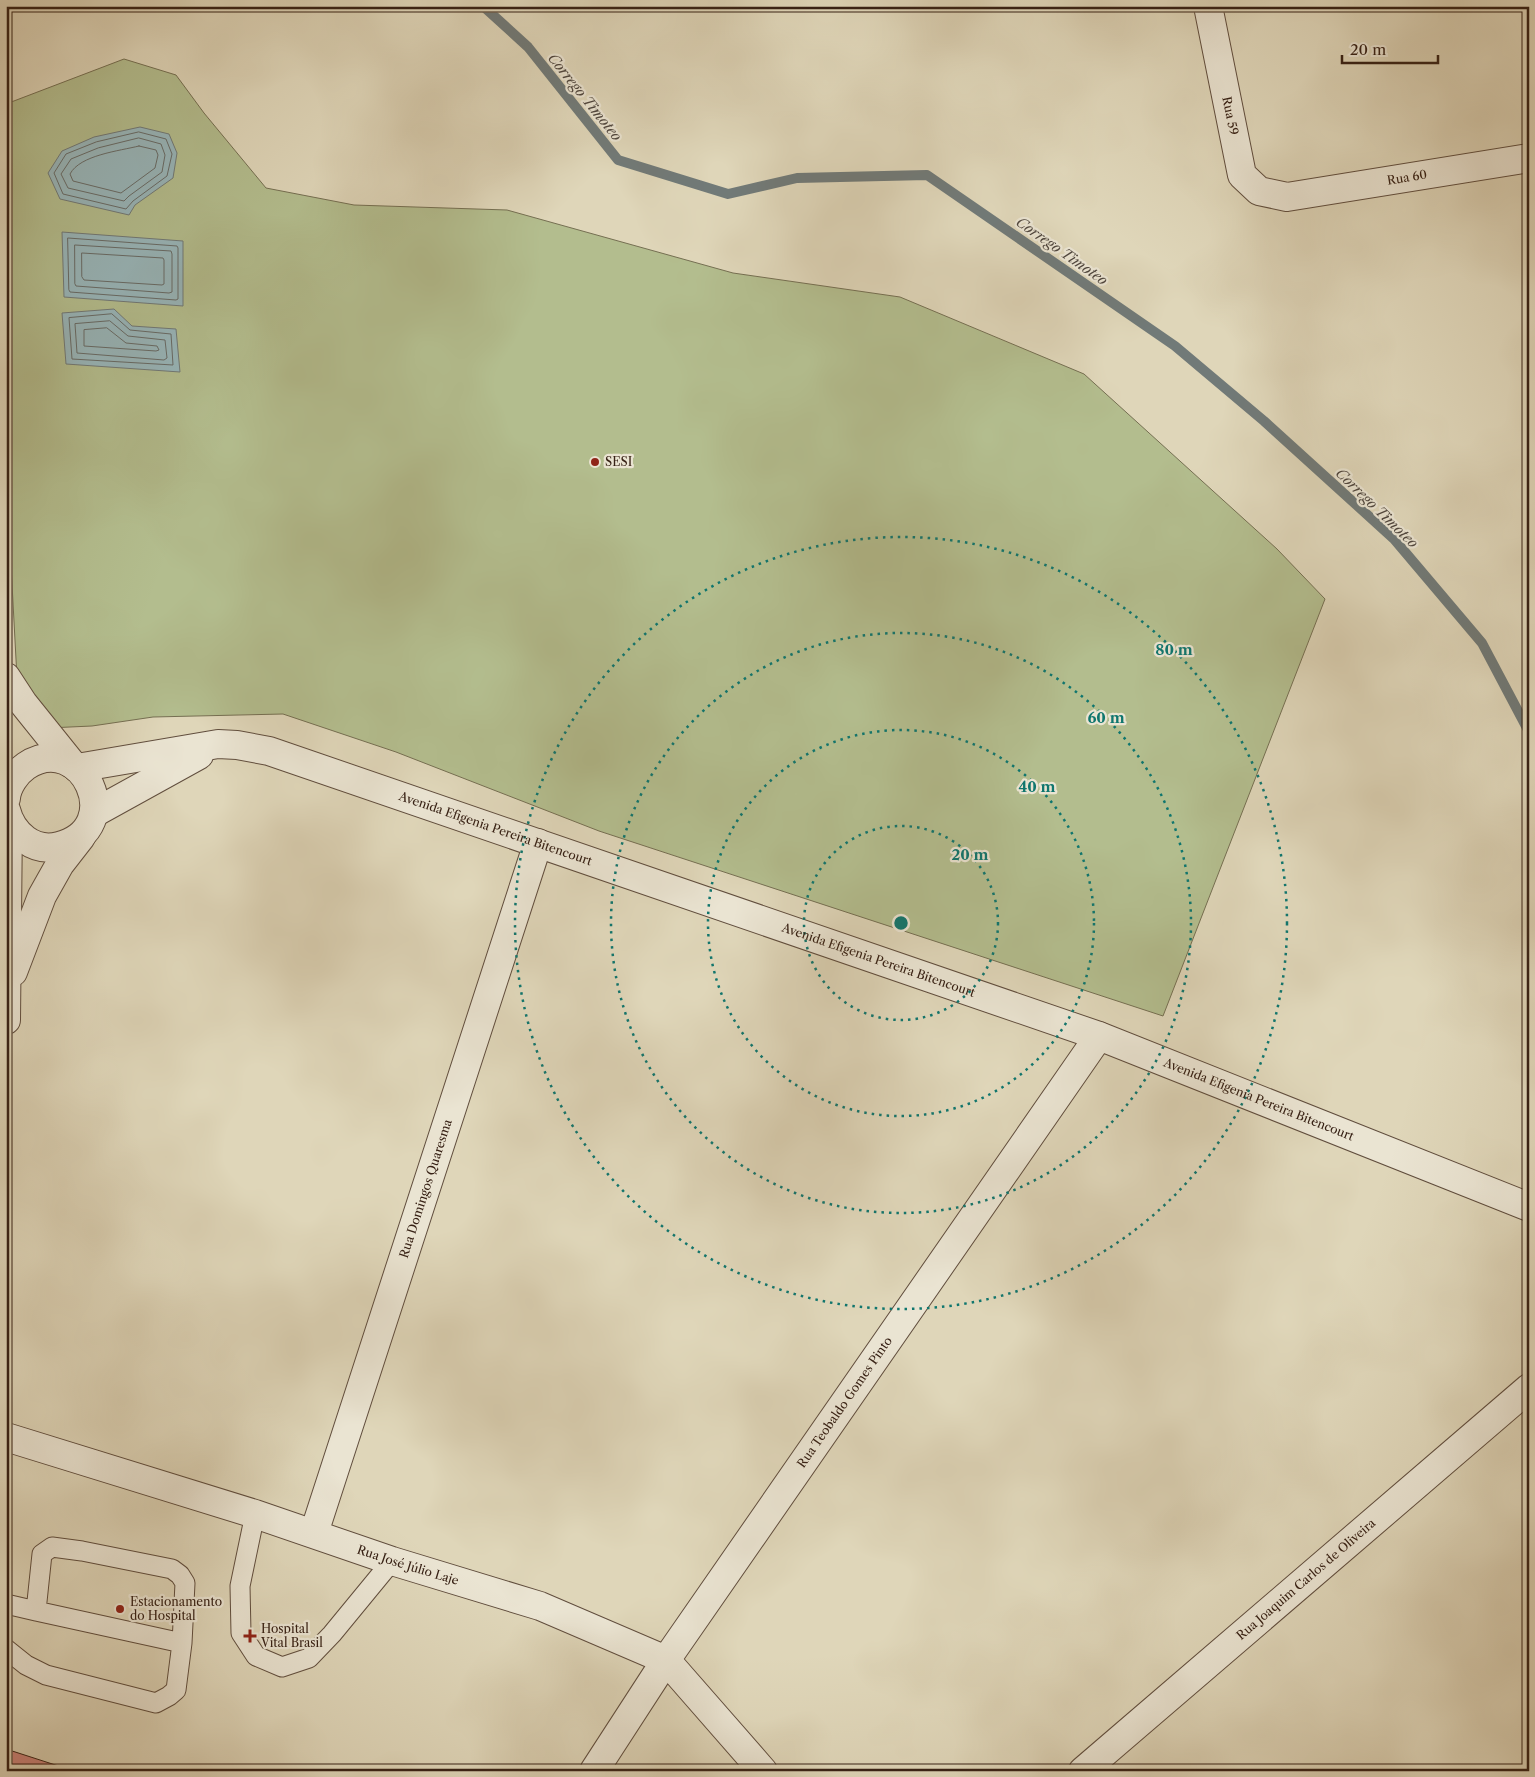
<svg xmlns="http://www.w3.org/2000/svg" width="1535" height="1777" font-family="'Libre Caslon Text',serif">
<style>
.green{fill:#b3bd8e;stroke:#756f52}
.water{fill:#98b6ba;stroke:#717a78}
.lines{fill:none;stroke-linecap:round;stroke-linejoin:round}
.shore{stroke:#686c68;stroke-width:1}
.stream{stroke:#717a78;stroke-width:10}
.building{fill:#ce847c;stroke:#372115}
.lane-casing{stroke:#614e3e;stroke-width:21}
.street-casing{stroke:#614e3e;stroke-width:30}
.lane{stroke:#eae4d2;stroke-width:19}
.street{stroke:#eae4d2;stroke-width:28}
.ring{fill:none;stroke:#0f766e;stroke-width:2.5;stroke-dasharray:2.5 5}
.poi-dot{fill:#8f2418;stroke:#eae4d2;stroke-width:2}
.labels{text-anchor:middle;stroke-width:4.5;stroke-linejoin:round;paint-order:stroke}
.street-label{font-size:12px;fill:#372115;stroke:#eae4d2}
.poi-label{font-size:12px;fill:#372115;stroke:#eae4d2;text-anchor:start}
.water-label{font-size:14px;font-style:italic;fill:#4f463e;stroke:#eae4d2}
.centre{fill:#0f766e;stroke:#eae4d2;stroke-width:2.5}
.ring-label{font-size:15px;text-anchor:middle;font-weight:bold;fill:#0f766e;stroke:#eae4d2;stroke-width:4.5;stroke-linejoin:round;paint-order:stroke}
</style>
<rect width="100%" height="100%" fill="#dfd6b9"/>
<filter id="stains"><feTurbulence type="fractalNoise" baseFrequency=".004" numOctaves="4"/><feColorMatrix values="0 0 0 0 .2 0 0 0 0 .09 0 0 0 0 .02 0 0 0 .5 -.17"/></filter>
<radialGradient id="worn" r=".72"><stop offset=".6" stop-color="#630" stop-opacity="0"/><stop offset="1" stop-color="#630" stop-opacity=".3"/></radialGradient>
<path class="green" d="M124,59L176,75L204,113L266,188L354,205L507,210L733,273L900,297L1084,374L1277,549L1325,599L1163,1016L599,831L396,752L283,714L153,717L92,726L48,728L18,697L11,565L6,252V104Z"/>
<path class="water" d="M140,127L169,134L177,153L173,178L135,205L129,215L60,199L48,173L62,151L94,137Z
M62,232L183,241V306L64,297Z
M114,309L132,326L176,329L180,372L66,364L62,313Z"/>
<g class="lines">
<path class="shore" d="M139,132L166,139L172,154L167,176L133,201L126,209L63,194L54,173L66,154L96,142Z
M139,138L161,144L165,155L162,172L129,196L124,201L68,188L61,174L71,159L98,148Z
M139,146L156,150L158,155L155,168L121,193L73,181L70,174C80,155 119,151 139,146Z
M68,238L177,246L178,248V299L176,300L70,292L69,290Z
M75,245L171,251L172,254V292L169,293L76,286L75,284Z
M82,253L163,258L164,260V284L162,285L84,280L82,277Z
M112,314L130,330L171,334L173,365L72,359L69,318Z
M110,321L128,336L165,340L167,358L164,360L77,353L75,324Z
M107,328L126,343L157,346L159,350L156,351L84,346V330Z"/>
<path class="stream" d="M483,6L528,47L618,160L728,194L797,178L927,175L1175,346L1264,421L1394,539L1482,643L1529,732"/>
</g>
<path class="building" d="M6,1749L74,1771H6Z"/>
<g class="lines">
<defs>
<path id="lane" d="M255,1514L240,1586L241,1633L256,1656L282,1667L309,1658L332,1634L392,1561
M6,1604L36,1611L42,1554L52,1547L82,1551L172,1569L180,1575L185,1583L182,1643L176,1690L169,1696L156,1703L46,1675L26,1665L6,1649
M36,1611L182,1643"/>
<g id="street">
<path id="s1" d="M1208,6L1242,175L1259,191L1287,197L1529,158"/>
<path d="M6,677L23,703L72,764"/>
<path id="s2" d="M77,768L218,744L237,745L269,751L1099,1036L1529,1207"/>
<path d="M6,798C7,786 16,773 26,766C82,729 129,828 59,846C34,853 12,834 6,810"/>
<path d="M94,813L199,755"/>
<path d="M13,972L42,896L60,864L81,837"/>
<path d="M6,1020L8,819"/>
<path id="s3" d="M6,1437L255,1514L392,1561L540,1606L666,1660L763,1771"/>
<path id="s4" d="M314,1533L538,843"/>
<path id="s5" d="M594,1771L666,1660L1099,1036"/>
<path id="s6" d="M1083,1771L1529,1388"/>
</g>
</defs>
<use href="#lane" class="lane-casing"/>
<use href="#street" class="street-casing"/>
<use href="#lane" class="lane"/>
<use href="#street" class="street"/>
</g>
<g class="ring">
<circle cx="901" cy="923" r="97"/>
<circle cx="901" cy="923" r="193"/>
<circle cx="901" cy="923" r="290"/>
<circle cx="901" cy="923" r="386"/>
</g>
<g class="poi-dot">
<circle cx="595" cy="462" r="5"/>
<circle cx="120" cy="1609" r="5"/>
<path d="M247.5 1628.5h5v5h5v5h-5v5h-5v-5h-5v-5h5z"/>
</g>
<g class="labels">
<g class="street-label">
<text dy="4" stroke="none"><textPath href="#s1" startOffset="112">Rua 59</textPath></text>
<text dy="4" stroke="none"><textPath href="#s1" startOffset="346">Rua 60</textPath></text>
<text dy="4" stroke="none"><textPath href="#s2" startOffset="434">Avenida Efigenia Pereira Bitencourt</textPath></text>
<text dy="4" stroke="none"><textPath href="#s2" startOffset="839">Avenida Efigenia Pereira Bitencourt</textPath></text>
<text dy="4" stroke="none"><textPath href="#s2" startOffset="1244">Avenida Efigenia Pereira Bitencourt</textPath></text>
<text dy="4" stroke="none"><textPath href="#s4" startOffset="362">Rua Domingos Quaresma</textPath></text>
<text dy="4" stroke="none"><textPath href="#s5" startOffset="446">Rua Teobaldo Gomes Pinto</textPath></text>
<text dy="4" stroke="none"><textPath href="#s3" startOffset="422">Rua José Júlio Laje</textPath></text>
<text dy="4" stroke="none"><textPath href="#s6" startOffset="294">Rua Joaquim Carlos de Oliveira</textPath></text>
</g>
<g class="poi-label">
<text x="605" y="466">SESI</text>
<text x="130" y="1606">Estacionamento<tspan x="130" dy="14">do Hospital</tspan></text>
<text x="261" y="1633">Hospital<tspan x="261" dy="14">Vital Brasil</tspan></text>
</g>
<g class="water-label">
<text transform="translate(585 97) rotate(51)" y="5">Corrego Timoteo</text>
<text transform="translate(1062 251) rotate(35)" y="5">Corrego Timoteo</text>
<text transform="translate(1377 508) rotate(44)" y="5">Corrego Timoteo</text>
</g>
</g>
<circle cx="901" cy="923" r="8" class="centre"/>
<g class="ring-label">
<text x="1174" y="655">80 m</text>
<text x="1106" y="723">60 m</text>
<text x="1037" y="792">40 m</text>
<text x="970" y="860">20 m</text>
</g>
<rect width="1535" height="1777" fill="none" stroke="#dfd6b9" stroke-width="25"/>
<rect x="8" y="8" width="1520" height="1762" fill="none" stroke="#372115" stroke-width="2.5"/>
<rect x="12" y="12" width="1510" height="1752" fill="none" stroke="#372115"/>
<path d="M1342 55v8h96v-8" fill="none" stroke="#372115" stroke-width="2.5"/>
<text x="1350" y="55" font-size="15" fill="#372115" stroke="#eae4d2" stroke-width="4" paint-order="stroke">20 m</text>
<rect width="100%" height="100%" filter="url(#stains)"/>
<rect width="100%" height="100%" fill="url(#worn)"/>
</svg>
